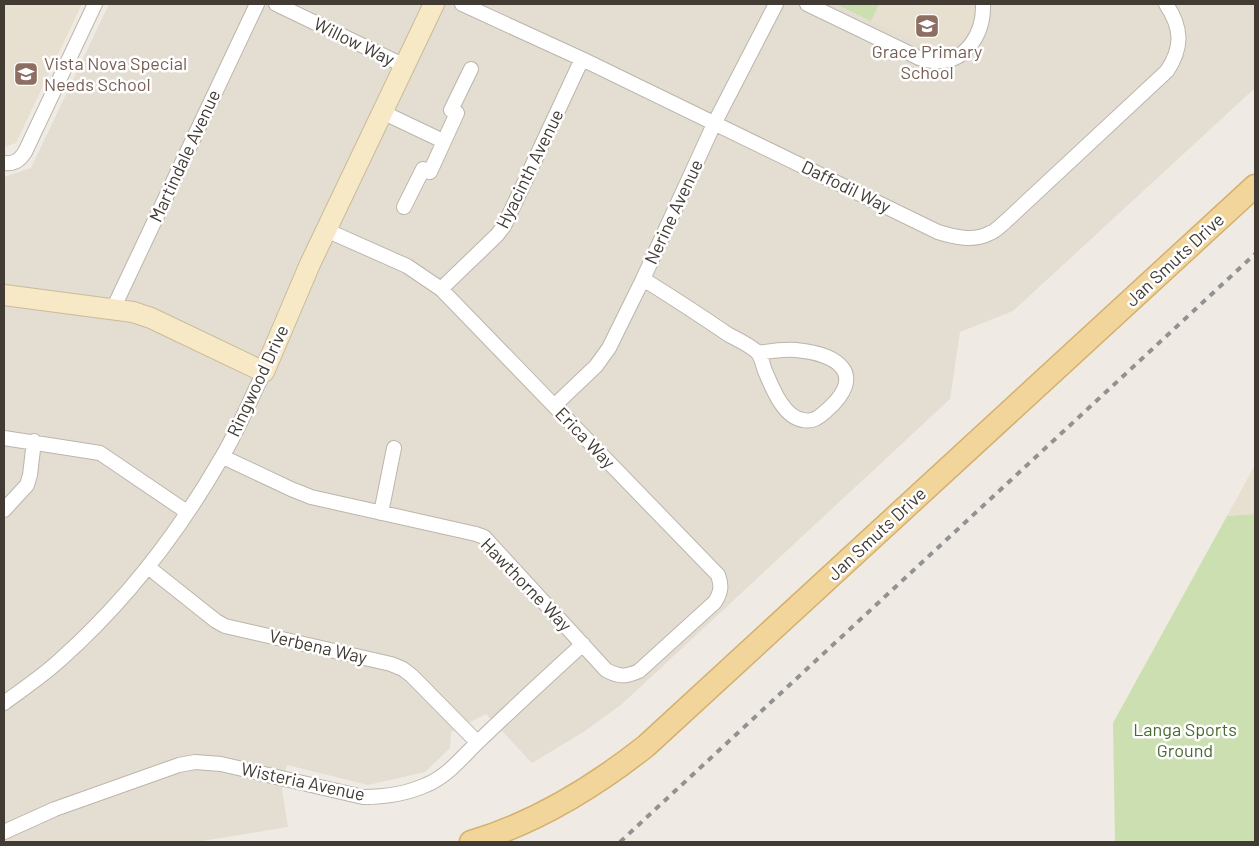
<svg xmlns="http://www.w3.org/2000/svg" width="1259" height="846" font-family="Barlow,sans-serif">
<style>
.residential{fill:#e3ddd2}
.education{fill:#e7dfcf}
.green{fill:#ccdfb1}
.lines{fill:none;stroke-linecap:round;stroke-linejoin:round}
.street-casing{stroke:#bcb5ab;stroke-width:16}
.secondary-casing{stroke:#cabb98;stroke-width:22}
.primary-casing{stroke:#d4b06d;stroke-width:25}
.street{stroke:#fff;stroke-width:14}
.secondary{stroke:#f7e9c6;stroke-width:20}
.primary{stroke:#f1d59b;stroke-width:22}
.rail{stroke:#929292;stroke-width:4;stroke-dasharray:6 6;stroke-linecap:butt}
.labels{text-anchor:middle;stroke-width:5;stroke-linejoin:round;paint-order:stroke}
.street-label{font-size:18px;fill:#413b34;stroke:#fff}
.education-label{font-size:18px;fill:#785e54;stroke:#fff}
.park-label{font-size:18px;fill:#496a30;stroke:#fff}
</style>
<rect width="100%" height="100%" fill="#efebe4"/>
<path class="residential" d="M109,4H1253L1255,7V88L1013,311L960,332L950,399L622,704L585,731L532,763L486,714L451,732L450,748L425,772L368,785L287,765L282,790L288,827L196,842H4V177L31,168Z"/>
<path class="education" d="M4,4H82L16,143L4,147Z
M879,4H974L971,31L957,44L928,48L871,21Z
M1255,465V514L1227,516Z"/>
<path class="green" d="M836,4H879L871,21Z
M1255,514V842H1115L1113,723L1227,516Z"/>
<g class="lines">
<defs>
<path id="street" d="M276,4L405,66
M462,4L582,59L938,232C954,237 974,242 990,233C996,231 1001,225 1006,221L1167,71C1183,47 1182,28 1166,4
M807,4L919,58C924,59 929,61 934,61C967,64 984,32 983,4
M382,112L443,141
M4,163C14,164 19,161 25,152L95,4
M404,207L423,169L430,172L457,113L451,110L471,69
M643,279C672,297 701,316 729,335C737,339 753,347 758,353C762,358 763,366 765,371C772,387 783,417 803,420C814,422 819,417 826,411C868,374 838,354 796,350C783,349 770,351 758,353
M441,289L497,235L504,226L582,59
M113,309L257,4
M554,406L596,366L609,348L643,279L714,124L776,4
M4,438L100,453L187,512
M223,457L291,489L311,497L476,534L484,537L606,670C619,677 626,677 639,671L715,602C721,592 722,586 718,575L441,289L407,266L326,230
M4,510L27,485L30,475L34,441
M381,513L394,448
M148,567L216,621L225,626L391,664L403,669L412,676L477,742
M4,703C23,689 44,675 61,659C125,602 179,532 222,457C238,430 250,400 264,372
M4,832L55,809L179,765L195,762L221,764L363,797C384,797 406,794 426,785C448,776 462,757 479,741C513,708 548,676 583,644"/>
<path id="secondary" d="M4,295L133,312L151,318L264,372L310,264L434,4"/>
<path id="primary" d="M471,842C536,823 594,787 646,746L1255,186"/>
</defs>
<use href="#street" class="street-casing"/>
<use href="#secondary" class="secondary-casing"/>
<use href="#primary" class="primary-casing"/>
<use href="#street" class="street"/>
<use href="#secondary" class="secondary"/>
<use href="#primary" class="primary"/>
<path class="rail" d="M620,842L1255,254"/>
</g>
<defs>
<symbol id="school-square" viewBox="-11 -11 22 22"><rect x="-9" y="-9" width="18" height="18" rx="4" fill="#8d6e63" stroke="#fff"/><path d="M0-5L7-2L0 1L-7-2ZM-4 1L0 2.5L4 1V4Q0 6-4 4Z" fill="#fff"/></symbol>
</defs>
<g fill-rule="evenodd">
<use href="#school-square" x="913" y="12" width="28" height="28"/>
<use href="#school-square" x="12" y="60" width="28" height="28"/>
</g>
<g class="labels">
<g class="street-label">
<text transform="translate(354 42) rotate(26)" y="6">Willow Way</text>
<text transform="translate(185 156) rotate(-65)" y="6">Martindale Avenue</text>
<text transform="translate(530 169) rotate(-64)" y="6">Hyacinth Avenue</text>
<text transform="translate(846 187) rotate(26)" y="6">Daffodil Way</text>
<text transform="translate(674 212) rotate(-65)" y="6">Nerine Avenue</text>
<text transform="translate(1175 260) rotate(-43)" y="6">Jan Smuts Drive</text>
<text transform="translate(258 381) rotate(-65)" y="6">Ringwood Drive</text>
<text transform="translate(585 438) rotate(46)" y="6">Erica Way</text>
<text transform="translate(877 534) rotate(-43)" y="6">Jan Smuts Drive</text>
<text transform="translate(526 585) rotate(46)" y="6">Hawthorne Way</text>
<text transform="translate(318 647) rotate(13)" y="6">Verbena Way</text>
<text transform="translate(303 782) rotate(12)" y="6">Wisteria Avenue</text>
</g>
<g class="education-label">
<text x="927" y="58">Grace Primary<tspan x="927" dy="21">School</tspan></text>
<text x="44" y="70" text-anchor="start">Vista Nova Special<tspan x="44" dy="21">Needs School</tspan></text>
</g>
<g class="park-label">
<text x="1185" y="736">Langa Sports<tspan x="1185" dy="21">Ground</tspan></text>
</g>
</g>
<rect width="1259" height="846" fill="none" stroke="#413b34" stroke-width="10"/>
</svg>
